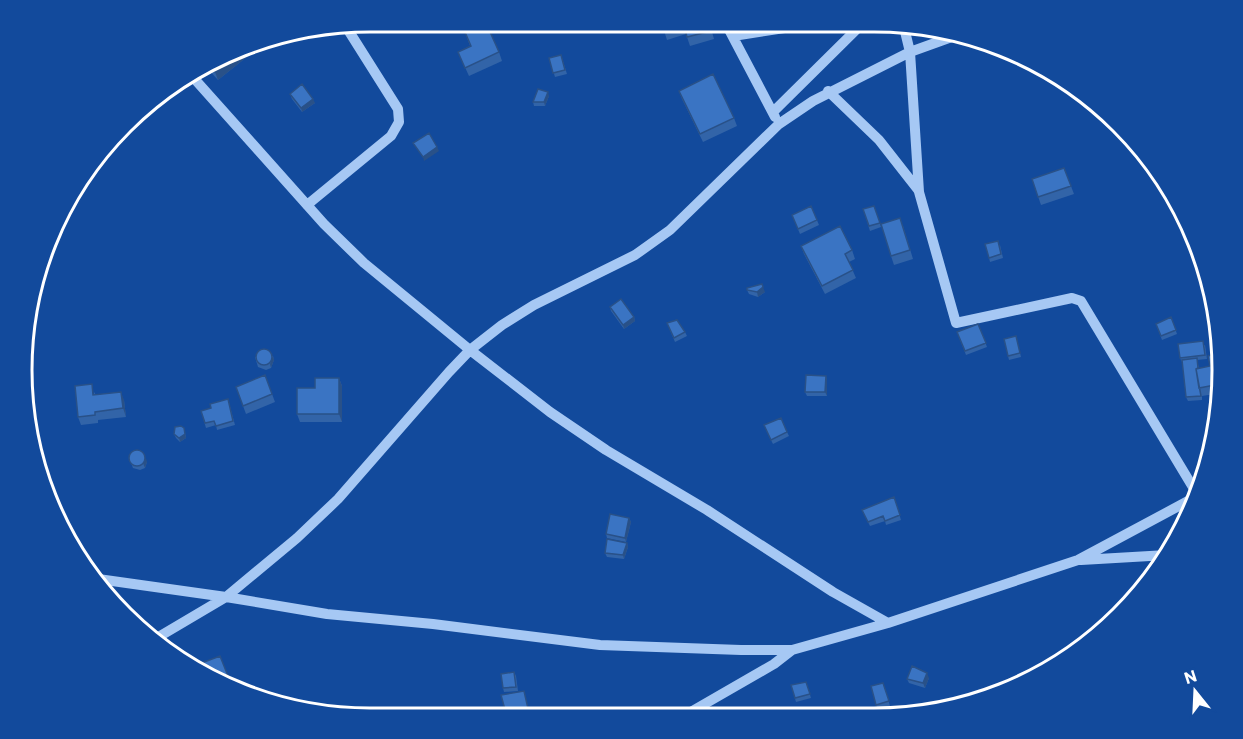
<svg xmlns="http://www.w3.org/2000/svg" width="1243" height="739" font-family="Commissioner,sans-serif">
<style>
.lines{fill:none;stroke-linecap:round;stroke-linejoin:round}
.minor{stroke:#a6c8f4;stroke-width:10}
.wall{fill:#3264a8}
.shaded-wall{fill:#295188}
.building{fill:#3a74c3;stroke:#295188;stroke-width:1.5}
.rim{fill:none;stroke:#fff;stroke-width:3}
</style>
<rect width="100%" height="100%" fill="#124a9c"/>
<g class="lines">
<path class="minor" d="M725,22L775,117
M903,23L910,52L919,192L956,323L1072,298L1081,301L1194,489
M733,36L824,22
M191,75L324,224L364,263L470,350L550,412L606,450L707,510L833,592L888,623
M828,91L879,140L919,191
M773,112L864,22
M307,205L391,136L399,122L398,109L345,25
M1081,560L1167,555
M91,578L226,597L327,614L433,624L600,645L741,650H792
M155,639L226,597L297,538L338,499L449,372L470,350L502,325L534,305L635,255L670,230L779,124L813,101L910,52L960,34
M682,717L774,664L792,650L888,623L1078,560L1190,500"/>
</g>
<path class="wall" d="M661,21H709L714,39L690,46L686,34L667,40Z
M465,32L499,52L502,61L469,76L458,52L470,46Z
M250,44L253,52L218,80L206,67Z
M561,55L567,74L555,77L549,58Z
M679,91L734,118L737,126L703,142L682,99Z
M290,94L315,103L302,112L292,99Z
M549,96L545,106H534L533,102Z
M1064,168L1074,194L1041,205L1032,179Z
M811,206L819,225L800,234L792,215Z
M874,206L881,227L870,231L863,209Z
M903,226L913,259L894,265L891,256Z
M1000,245L1003,258L990,262L989,258Z
M801,246L852,250L855,259L849,262L856,278L825,294L804,254Z
M747,290L765,292L758,297L749,294Z
M610,307L634,317L635,321L624,329L611,311Z
M1171,317L1177,334L1162,340L1156,324Z
M667,323L685,332L687,336L675,342Z
M978,324L987,347L966,355L957,332Z
M1016,336L1021,357L1009,360L1008,356Z
M1205,345L1207,359L1197,360L1199,368L1210,366L1215,354V394L1202,396V395V400L1188,401L1186,397L1182,362L1180,358Z
M273,356L274,360L271,368L266,370L258,367L255,357Z
M265,375L275,402L246,414L236,387Z
M826,376L827,380V396H807L805,392Z
M339,378L342,386V422H300L297,414L315,388Z
M95,392V395L124,400L126,417L98,420V423L81,425L78,417Z
M229,403L235,425L217,430L216,425L206,428L201,411Z
M184,428L186,438L180,442L176,438L174,434Z
M766,430L787,432L789,436L773,444Z
M129,458L147,462L145,468L140,470L133,468Z
M894,497L901,520L886,525L885,521L870,526L862,510Z
M629,518L631,522L626,542L607,538L606,534Z
M627,543L628,547L624,559L607,557L605,553Z
M220,656L231,684L228,685L191,667Z
M514,672L516,676L518,691L504,692L503,688Z
M929,678L925,688L909,683L907,679Z
M806,682L811,698L796,702L791,685Z
M883,683L890,706L878,709L876,705Z
M524,691L530,717H507Z"/>
<path class="shaded-wall" d="M250,44L253,52L218,80L215,72Z
M548,92L549,96L545,106L544,102Z
M313,99L315,103L302,112L301,108Z
M437,147L439,151L424,161L423,157Z
M763,287L765,292L758,297L757,292Z
M634,317L635,321L624,329L623,325Z
M273,356L274,360L271,368L270,364Z
M826,376L827,380V396L825,392Z
M339,378L342,386V422L339,414Z
M121,392L124,400L126,417L123,408Z
M184,428L186,438L180,442L179,438Z
M146,458L147,462L145,468L143,463Z
M629,518L631,522L626,542L625,538Z
M627,543L628,547L624,559L623,555Z
M927,673L929,678L925,688L923,683Z"/>
<path class="building" d="M661,21H708L711,31L687,37L684,25L664,32Z
M486,23L499,52L465,68L458,52L471,46L465,32Z
M248,45L215,72L209,65Z
M561,55L565,70L553,73L549,58Z
M713,74L734,118L700,134L679,91Z
M302,84L313,99L301,108L290,94Z
M538,89L548,92L544,102H533Z
M429,133L437,147L423,157L413,143Z
M1064,168L1071,186L1038,197L1032,179Z
M811,206L817,220L798,229L792,215Z
M874,206L880,223L869,226L863,209Z
M900,218L910,250L891,256L881,224Z
M840,226L852,250L845,254L853,270L822,286L801,246Z
M998,241L1001,254L989,258L985,244Z
M762,284L763,287L757,292L747,290V288Z
M621,299L634,317L623,325L610,307Z
M1171,317L1176,330L1161,336L1156,324Z
M677,320L685,332L674,338L667,323Z
M978,324L986,343L965,351L957,332Z
M1016,336L1020,353L1008,356L1004,339Z
M1203,341L1205,355L1180,358L1178,344Z
M256 357a8 8 0 1 1 16 0a8 8 0 1 1-16 0Z
M1215,354V385L1199,388L1196,369L1210,366L1208,356Z
M1197,358L1198,368L1196,369L1201,396L1186,397L1182,360Z
M265,375L272,394L243,406L236,387Z
M806,375L826,376L825,392H805Z
M315,378H339V414H297V388H315Z
M92,384L93,395L121,392L123,408L95,412V415L78,417L75,386Z
M228,399L233,421L216,426L214,421L205,423L201,411L211,408L210,404Z
M781,418L787,432L771,440L764,425Z
M181,426L184,428L185,434L179,438L174,434L175,427Z
M129 458a8 8 0 1 1 16 0a8 8 0 1 1-16 0Z
M894,497L900,515L885,521L883,516L868,522L862,510Z
M610,514L629,518L625,538L606,534Z
M607,539L627,543L623,555L605,553Z
M220,656L228,676L218,680L191,667Z
M912,666L927,673L923,683L907,679Z
M514,672L516,687L503,688L501,674Z
M806,682L810,694L795,698L791,685Z
M883,683L889,701L876,705L871,686Z
M524,691L529,713L507,717L501,695Z
M902,706L904,716L890,717L888,710Z
M774,708L778,717H758L757,714Z"/>
<path d="M0 0H1243V739H0ZM370 32H874A338 338 0 0 1 1212 370V370A338 338 0 0 1 874 708H370A338 338 0 0 1 32 370V370A338 338 0 0 1 370 32Z" fill="#124a9c" fill-rule="evenodd"/>
<path class="rim" d="M370 32H874A338 338 0 0 1 1212 370V370A338 338 0 0 1 874 708H370A338 338 0 0 1 32 370V370A338 338 0 0 1 370 32Z"/>
<g transform="translate(1195 691) rotate(342)" stroke="#124a9c" stroke-width="4.5" paint-order="stroke">
<path d="M0-4.5L10 22L0 15L-10 22Z" fill="#ffffff"/>
<text y="-9" font-size="16" font-weight="bold" text-anchor="middle" fill="#ffffff">N</text>
</g>
</svg>
